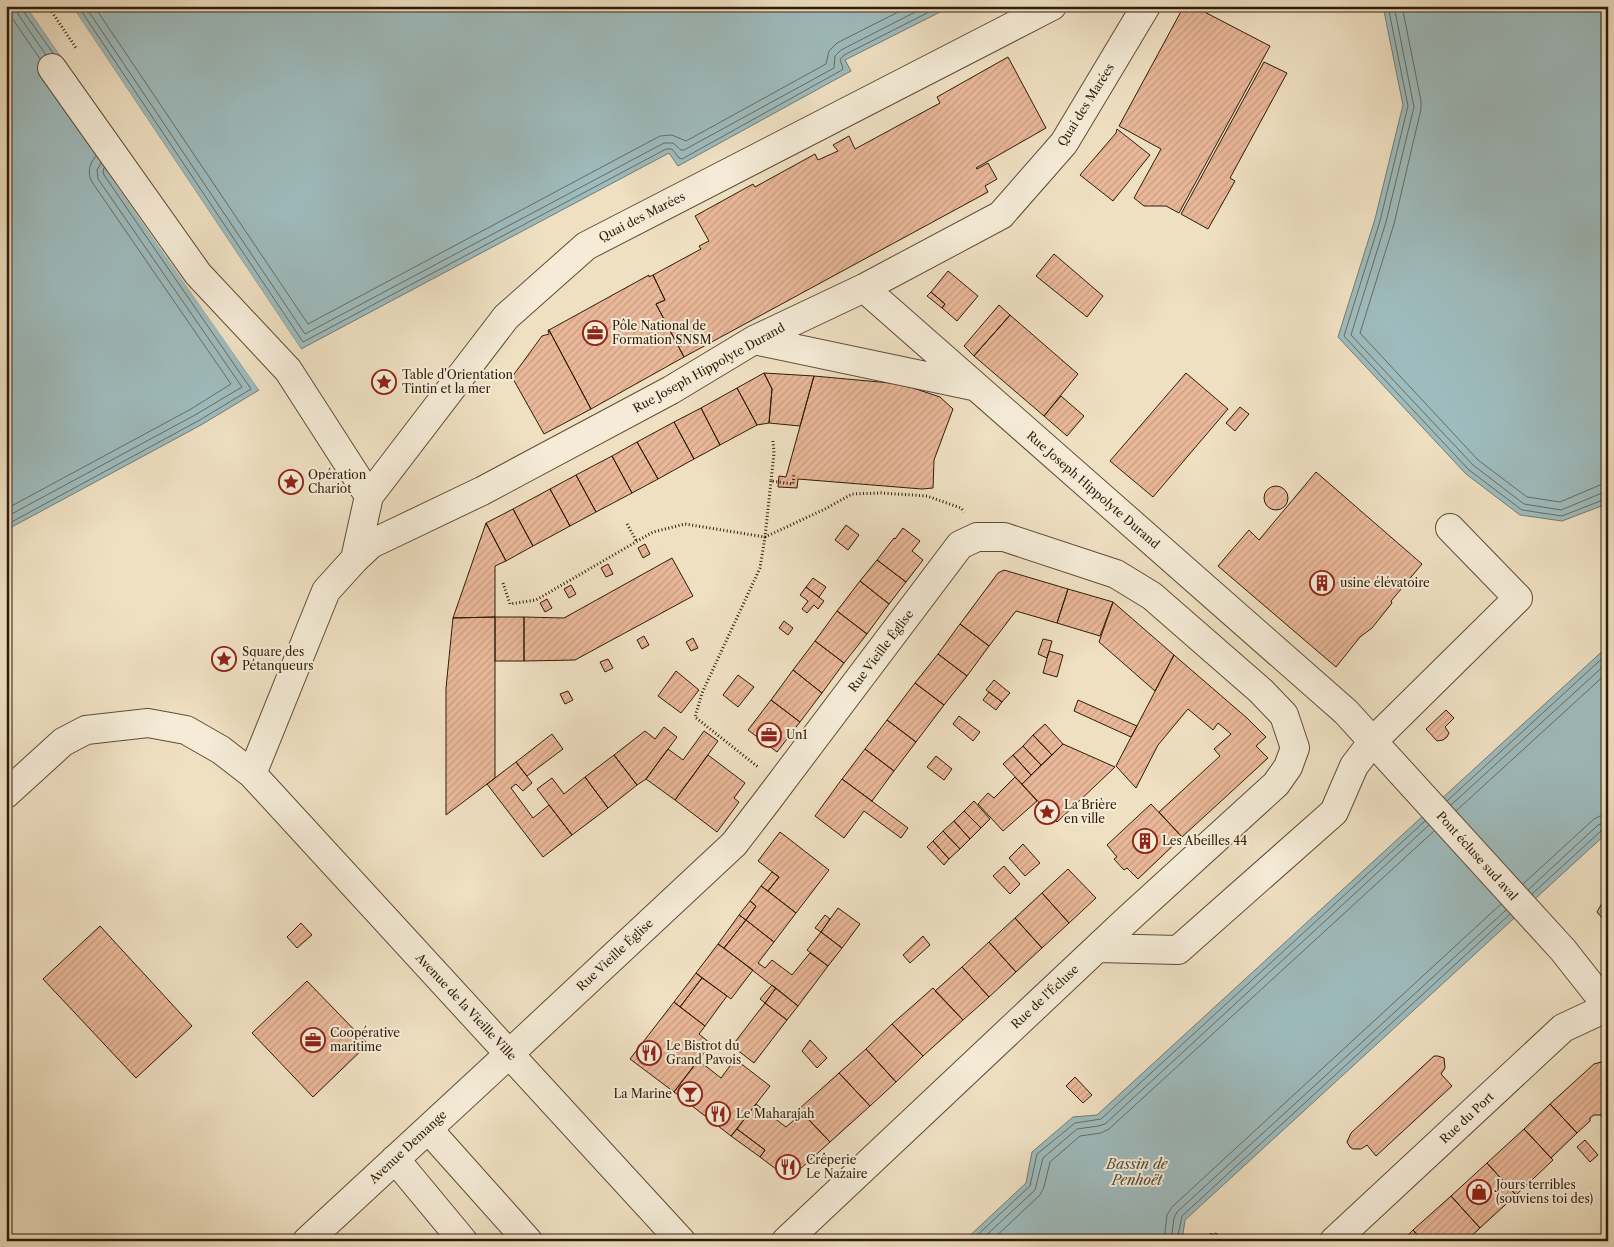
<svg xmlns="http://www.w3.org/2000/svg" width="1614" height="1247" font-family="'Libre Caslon Text',serif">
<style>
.water{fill:#9ebbbd;stroke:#727b75}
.pier{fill:#efe0c2}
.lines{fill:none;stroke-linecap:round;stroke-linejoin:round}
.shore{stroke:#666c62;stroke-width:1}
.building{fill:url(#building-hatch);stroke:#2f1c08}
.minor-casing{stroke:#5f4d36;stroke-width:30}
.path{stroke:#2f1c08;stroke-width:3;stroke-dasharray:1 2.5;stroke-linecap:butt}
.minor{stroke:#f5ebd7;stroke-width:28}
.labels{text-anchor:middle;stroke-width:4;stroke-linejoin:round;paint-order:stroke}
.street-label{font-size:12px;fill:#2f1c08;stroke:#f5ebd7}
.poi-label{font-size:12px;fill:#2f1c08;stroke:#f5ebd7;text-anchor:start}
.water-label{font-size:14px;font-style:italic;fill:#504c3e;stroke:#f5ebd7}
</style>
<defs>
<pattern id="building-hatch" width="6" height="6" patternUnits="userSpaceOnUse" patternTransform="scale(1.25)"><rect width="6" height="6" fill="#e9b799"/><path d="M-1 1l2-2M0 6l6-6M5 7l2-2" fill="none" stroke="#c89d82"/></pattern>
</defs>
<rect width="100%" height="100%" fill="#efe0c2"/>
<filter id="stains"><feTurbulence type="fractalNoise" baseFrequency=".004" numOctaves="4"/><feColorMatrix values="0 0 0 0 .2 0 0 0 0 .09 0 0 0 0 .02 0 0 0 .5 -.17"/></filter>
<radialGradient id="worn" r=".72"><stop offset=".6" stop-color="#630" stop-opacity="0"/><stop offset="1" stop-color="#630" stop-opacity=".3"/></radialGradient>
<path class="water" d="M6,6H26L129,155L108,172L259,390L201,425L8,529H6Z
M72,6H952L845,60L851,71L678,166L669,153L301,349Z
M1383,6H1608V501L1604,505L1562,521L1520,515L1466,474L1338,337L1375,219L1403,105Z
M1608,646V832L1185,1220L1182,1241H964L1026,1183L1032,1152L1073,1117L1097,1115Z"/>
<path class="pier" d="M26,6H29L131,154V157L111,172L261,388L259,390L107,172L129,155Z
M69,6H72L301,349L299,351Z"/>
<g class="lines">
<path class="shore" d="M9,6L12,18L40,59
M16,6L18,14L46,55
M23,6V11L53,53
M78,6L303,342L666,149H672L679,158L682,159L842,70L843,68L840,60L844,55L941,6
M85,6L305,334L664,143H673L681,150H684L834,68L835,56L841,50L927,6
M94,6L308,324L660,136L672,135L686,141L826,64L829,51L837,43L910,6
M1388,6L1408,106L1380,221L1344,336L1469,470L1522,510L1562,516L1608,498
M1394,6L1414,107L1386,222L1351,335L1473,465L1524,504L1561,510L1602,493L1608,492
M1402,6L1421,101V109L1394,224L1360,333L1478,460L1527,497L1560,502L1600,485L1608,484
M6,509L191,409L231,384L92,182C87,173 89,164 96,156
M6,517L195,415L242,387L98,179L97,170L101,163
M6,525L198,421L251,389L104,175L103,172L104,168
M1447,801L1608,653
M1451,805L1608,662
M1456,811L1608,672
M1523,884L1594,819L1600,816L1608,815
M1528,890L1598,825L1608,822
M1532,894L1602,830L1608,828
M971,1241L1030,1186L1037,1154L1075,1123L1101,1119L1425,821
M980,1241L1035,1190L1043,1158L1077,1129L1098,1126L1105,1124L1429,825
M991,1241L1040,1195L1044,1187L1050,1162L1080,1136L1101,1133L1109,1129L1434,831
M1164,1241L1167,1215L1172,1207L1501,904
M1171,1241L1174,1218L1177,1212L1506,910
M1177,1241L1182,1216L1510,914"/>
</g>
<path class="building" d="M1184,6H1193L1270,46L1179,213L1166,206H1144L1134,198L1161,149L1119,126Z
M1008,57L1046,128L976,168L977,169L988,163L997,179L985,186L988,192L684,357L656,304L665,300L653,275L701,249L699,246L709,241L695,216L753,184L755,187L815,154L818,160L838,151L833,145L849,136L855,149L940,103L937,97Z
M1264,62L1287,73L1230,178L1235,181L1208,229L1181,214Z
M1117,129L1150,155L1113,201L1080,175L1116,133Z
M1054,254L1103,296L1087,317L1036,276Z
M948,271L978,296L957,321L942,308L945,304L931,292Z
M649,275V277L653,275L665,300L656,304L684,357L591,409L549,330Z
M931,292L945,304L942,308L927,296Z
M999,305L1010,315L974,356L964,346Z
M1010,315L1078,374L1044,416L974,356Z
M548,330H549L591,409L544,434L512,377L542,336L549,334Z
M764,373L814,376L800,426L769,423L772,389Z
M764,373L772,389L769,423L757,425L737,388Z
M1186,373L1228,409L1153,497L1110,461Z
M814,376L901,384L940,397L953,409L934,460L933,488L922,489L798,479L797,488L778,487L779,476L786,477Z
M737,388L757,425L720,445L701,408Z
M1061,396L1084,416L1067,436L1044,416Z
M1240,407L1249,414L1235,431L1226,423Z
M701,408L720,445L694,459L674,422Z
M674,422L694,459L658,479L637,442Z
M637,442L658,479L632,493L612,456Z
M612,456L632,493L596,512L576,475Z
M1316,472L1422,564L1391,601L1392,603L1372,628L1360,637L1336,667L1218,566L1249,530L1259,540Z
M576,475L596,512L570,526L550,489Z
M1264 498a12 12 0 1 1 24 0a12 12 0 1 1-24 0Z
M550,489L570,526L533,546L513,509Z
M513,509L533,546L506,561L486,523Z
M486,523L506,561L495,566V617L453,618Z
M846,525L859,535L848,550L835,540Z
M903,528L920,541L912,551L923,560L906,582L877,560L894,538L895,539Z
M645,544L650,554L643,558L638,548Z
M672,558L693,596L575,660L524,661V617L564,618Z
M877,560L906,582L889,604L860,581Z
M608,564L613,574L606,577L601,568Z
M1004,570L1068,589L1057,623L1016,611L989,646L960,624L998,573Z
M813,578L826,587L819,597L806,587Z
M860,581L889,604L867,634L837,611Z
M571,585L576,594L569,598L564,589Z
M806,587L824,601L818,609L814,605L807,613L802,609L808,601L800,595Z
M1068,589L1113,602L1100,636L1057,623Z
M547,599L552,608L545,612L540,603Z
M1113,602L1174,655L1155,691L1099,642Z
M837,611L867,634L844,663L815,641Z
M495,617V778L446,815V688L453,618Z
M495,617H524V661H495Z
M784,621L793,628L788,635L779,628Z
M960,624L989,646L967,676L938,654Z
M644,636L649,645L642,649L637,640Z
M693,638L698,648L691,651L686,642Z
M1043,639L1052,641L1047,658L1038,654Z
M815,641L844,663L822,693L793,670Z
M1049,651L1063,655L1057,677L1043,673Z
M938,654L967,676L944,705L915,683Z
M1174,655L1247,718L1266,737L1256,746L1268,758L1182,837L1159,812L1220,756L1214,749L1231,734L1218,723L1213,730L1188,709L1158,745L1136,788L1116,766Z
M608,659L613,668L605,672L600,662Z
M793,670L822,693L800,722L771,700Z
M676,671L699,690L681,713L658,696Z
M738,675L754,687L738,707L723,695Z
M994,680L1010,693L1002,702L986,690Z
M915,683L944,705L916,742L887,720Z
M568,691L573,700L565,704L560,694Z
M989,692L1002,702L996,710L983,700Z
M771,700L800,722L777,752L748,730Z
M1078,700L1137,726L1131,737L1074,711Z
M1446,710L1454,718L1445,727L1449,733L1447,737L1443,740L1437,741L1426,729Z
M959,716L980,732L973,741L953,724Z
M887,720L916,742L894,771L865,749Z
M1045,724L1063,744L1052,755L1033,735Z
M664,727L677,737L646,779L637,785L614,755L645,731L655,739Z
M704,731L718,741L675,800L646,779L668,749L683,760Z
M552,734L563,749L527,776L516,762Z
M1033,735L1052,755L1041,765L1023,746Z
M1063,744L1115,767L1057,822L1022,784Z
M1023,746L1041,765L1031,775L1013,755Z
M865,749L894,771L872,801L842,779Z
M614,755L637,785L608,808L585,777Z
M708,755L745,783L734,798L739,802L717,832L675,800Z
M1013,755L1031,775L1022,784L1003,764Z
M936,756L952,769L944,780L927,767Z
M516,762L532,783L523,791L516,784L511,788L533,818L549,805L572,835L543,857L487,784Z
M585,777L608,808L572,835L537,789L552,778L564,794Z
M1015,777L1037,801L1003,831L978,804L988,793L994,798Z
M842,779L908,828L901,838L864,811L844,838L815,816Z
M974,801L990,819L981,828L964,811Z
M1151,804L1182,837L1138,879L1127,868L1124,870L1114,859L1117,857L1107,845Z
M964,811L981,828L970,839L954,821Z
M954,821L970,839L960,849L943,831Z
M943,831L960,849L949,859L933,841Z
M780,832L829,870L796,913L768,891L779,877L758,861Z
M933,841L949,859L944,865L927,847Z
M1023,844L1040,863L1025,876L1009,858Z
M1004,866L1020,884L1010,894L993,876Z
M1068,869L1096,898L1069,923L1042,893Z
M772,872L779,877L768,891L761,886Z
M761,886L796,913L774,942L746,920L756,906L750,901Z
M1042,893L1069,923L1042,948L1015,918Z
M750,901L756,906L746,920L739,915Z
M1606,903L1608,904V925L1597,912L1601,905Z
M838,908L860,924L842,948L821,932Z
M739,915L746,920L724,948L718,944Z
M825,915L830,919L821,932L815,928Z
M1015,918L1042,948L1016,972L989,942Z
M746,920L774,942L758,963L765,968L772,960L792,975L810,953L828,966L798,1006L724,948Z
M301,923L312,935L297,948L287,937Z
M100,926L192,1026L136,1078L43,979Z
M821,932L842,948L828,966L807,950Z
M923,936L930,945L910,963L903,955Z
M989,942L1016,972L989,997L962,967Z
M718,944L753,970L731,999L696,973Z
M962,967L989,997L963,1020L935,991Z
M696,973L702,978L680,1007L674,1002Z
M702,978L727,996L705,1026L680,1007Z
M307,981L368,1044L313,1097L252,1033Z
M772,985L776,988L765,1003L760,999Z
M776,988L798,1006L787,1020L765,1003Z
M933,988L963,1020L923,1056L892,1024Z
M674,1002L705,1026L699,1034L711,1044L674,1092L630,1059Z
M765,1003L787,1020L754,1063L732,1046Z
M892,1024L923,1056L896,1082L866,1049Z
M810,1040L827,1058L817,1068L802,1051Z
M866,1049L896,1082L870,1106L839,1073Z
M1434,1056H1438L1444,1058L1445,1068L1441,1074L1452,1086L1376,1156L1367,1145L1361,1149H1353L1350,1147L1347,1142L1351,1133Z
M735,1059L770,1086L731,1136L674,1092L698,1060L721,1078Z
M1601,1062L1608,1066V1125L1601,1115H1594L1590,1118V1121L1577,1133L1550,1104L1594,1064Z
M839,1073L870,1106L830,1142L799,1109Z
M1075,1077L1092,1095L1083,1103L1066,1086Z
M756,1104L786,1127L802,1113L830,1142L789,1179L760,1157L765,1150L737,1129Z
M1550,1104L1577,1133L1551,1158L1524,1129Z
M737,1129L765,1150L760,1157L731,1136Z
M1524,1129L1553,1160L1516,1195L1487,1163Z
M1585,1140L1598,1155L1590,1162L1577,1147Z
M1487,1163L1516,1195L1480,1228L1451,1196Z
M1451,1196L1480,1228L1466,1241H1423L1413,1230Z
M1413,1230L1423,1241H1402Z
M1211,1233L1212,1235L1216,1233L1224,1241H1210L1206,1238Z"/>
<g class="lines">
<defs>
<path id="minor" d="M52,68L198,274L288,370L369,496
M864,288L1346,712L1563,950L1608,1007
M754,340L973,386
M355,559L369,496L506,317L586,246L1052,6
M252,774L326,591L355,559L371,544L482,491L671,390L754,340L864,288L1001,215L1064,143L1146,6
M6,794L63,742L86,730L148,723L186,730L221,750L252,774L681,1241
M1098,948L1178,950L1334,812L1354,766L1373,741L1518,598L1450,528
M428,1129L528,1241
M395,1159L463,1241
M307,1241L509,1054L734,844L767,801L960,545L977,537H1004L1116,574L1152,596L1261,691L1284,715L1295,748L1288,767L1276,784L1128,919L786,1241
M1334,1241L1563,1028L1608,1007"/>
</defs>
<use href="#minor" class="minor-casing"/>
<path class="path" d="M48,6L76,48
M773,441L774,453L771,481L793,484L794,474
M771,481L765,537L825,509L852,494L881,493L927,496L961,508L964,512
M627,524L637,542
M503,583L510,604L536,600L653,532L685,524L765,537L760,568L702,693L695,717L758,767"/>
<use href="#minor" class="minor"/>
</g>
<defs>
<symbol id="office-ring" viewBox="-11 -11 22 22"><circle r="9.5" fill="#f5ebd7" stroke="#8f2418" stroke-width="1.5"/><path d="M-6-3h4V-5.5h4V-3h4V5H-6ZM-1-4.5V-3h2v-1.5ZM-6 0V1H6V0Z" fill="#8f2418"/></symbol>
<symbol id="sight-ring" viewBox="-11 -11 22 22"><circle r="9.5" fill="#f5ebd7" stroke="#8f2418" stroke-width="1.5"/><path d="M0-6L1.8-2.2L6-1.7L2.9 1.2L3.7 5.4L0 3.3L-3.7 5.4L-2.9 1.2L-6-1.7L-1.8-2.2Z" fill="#8f2418"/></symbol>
<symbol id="building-ring" viewBox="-11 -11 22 22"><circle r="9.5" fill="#f5ebd7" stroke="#8f2418" stroke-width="1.5"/><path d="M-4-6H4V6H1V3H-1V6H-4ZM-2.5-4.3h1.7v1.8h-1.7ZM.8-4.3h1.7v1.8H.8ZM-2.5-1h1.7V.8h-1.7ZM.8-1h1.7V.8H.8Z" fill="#8f2418"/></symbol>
<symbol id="restaurant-ring" viewBox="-11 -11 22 22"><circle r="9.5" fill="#f5ebd7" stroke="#8f2418" stroke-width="1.5"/><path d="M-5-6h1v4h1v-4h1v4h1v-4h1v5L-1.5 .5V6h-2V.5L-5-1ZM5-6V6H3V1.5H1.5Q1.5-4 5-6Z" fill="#8f2418"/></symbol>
<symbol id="bar-ring" viewBox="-11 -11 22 22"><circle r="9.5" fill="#f5ebd7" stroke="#8f2418" stroke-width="1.5"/><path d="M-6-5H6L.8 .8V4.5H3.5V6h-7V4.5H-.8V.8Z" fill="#8f2418"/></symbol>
<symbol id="shop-ring" viewBox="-11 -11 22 22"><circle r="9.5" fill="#f5ebd7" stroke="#8f2418" stroke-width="1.5"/><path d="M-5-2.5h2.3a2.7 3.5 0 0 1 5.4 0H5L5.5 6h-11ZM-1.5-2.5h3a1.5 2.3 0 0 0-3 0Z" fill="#8f2418"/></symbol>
</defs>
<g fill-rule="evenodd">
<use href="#office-ring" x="581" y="319" width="28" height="28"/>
<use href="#sight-ring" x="370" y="368" width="28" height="28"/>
<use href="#sight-ring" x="277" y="468" width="28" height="28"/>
<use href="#building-ring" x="1308" y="569" width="28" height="28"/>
<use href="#sight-ring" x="210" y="645" width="28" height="28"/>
<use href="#office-ring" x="755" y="721" width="28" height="28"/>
<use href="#sight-ring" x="1033" y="798" width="28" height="28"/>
<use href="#building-ring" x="1131" y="827" width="28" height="28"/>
<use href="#office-ring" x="299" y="1026" width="28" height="28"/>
<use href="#restaurant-ring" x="635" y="1039" width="28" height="28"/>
<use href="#bar-ring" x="676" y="1080" width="28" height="28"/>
<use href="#restaurant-ring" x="704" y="1100" width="28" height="28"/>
<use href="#restaurant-ring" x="774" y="1153" width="28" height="28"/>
<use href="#shop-ring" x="1465" y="1178" width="28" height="28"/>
</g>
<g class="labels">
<g class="street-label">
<text transform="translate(1086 105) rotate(-58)" y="4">Quai des Marées</text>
<text transform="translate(642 217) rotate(-27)" y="4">Quai des Marées</text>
<text transform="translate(709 368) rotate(-29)" y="4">Rue Joseph Hippolyte Durand</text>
<text transform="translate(1093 490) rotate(41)" y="4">Rue Joseph Hippolyte Durand</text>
<text transform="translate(881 651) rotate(-53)" y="4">Rue Vieille Église</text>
<text transform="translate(1477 856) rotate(48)" y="4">Pont écluse sud aval</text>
<text transform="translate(615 955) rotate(-43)" y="4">Rue Vieille Église</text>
<text transform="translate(1045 997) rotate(-43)" y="4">Rue de l'Écluse</text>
<text transform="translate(466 1007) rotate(47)" y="4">Avenue de la Vieille Ville</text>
<text transform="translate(1467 1118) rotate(-43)" y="4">Rue du Port</text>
<text transform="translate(408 1147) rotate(-43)" y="4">Avenue Demange</text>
</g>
<g class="poi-label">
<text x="612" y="330">Pôle National de<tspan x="612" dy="14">Formation SNSM</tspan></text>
<text x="402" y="379">Table d'Orientation<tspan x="402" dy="14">Tintin et la mer</tspan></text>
<text x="308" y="479">Opération<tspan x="308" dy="14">Chariot</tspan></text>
<text x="1340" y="587">usine élévatoire</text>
<text x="242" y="656">Square des<tspan x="242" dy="14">Pétanqueurs</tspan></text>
<text x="786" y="739">Un1</text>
<text x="1064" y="809">La Brière<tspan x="1064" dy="14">en ville</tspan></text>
<text x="1162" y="845">Les Abeilles 44</text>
<text x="330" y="1037">Coopérative<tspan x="330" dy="14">maritime</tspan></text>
<text x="666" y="1050">Le Bistrot du<tspan x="666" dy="14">Grand Pavois</tspan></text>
<text x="672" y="1098" text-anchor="end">La Marine</text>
<text x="736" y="1118">Le Maharajah</text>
<text x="806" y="1164">Crêperie<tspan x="806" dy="14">Le Nazaire</tspan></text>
<text x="1496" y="1189">Jours terribles<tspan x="1496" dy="14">(souviens toi des)</tspan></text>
</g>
<g class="water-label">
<text x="1137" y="1169">Bassin de<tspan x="1137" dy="16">Penhoët</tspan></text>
</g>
</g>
<rect width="1614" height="1247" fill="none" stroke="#efe0c2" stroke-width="25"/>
<rect x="8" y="8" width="1599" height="1232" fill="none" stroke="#2f1c08" stroke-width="2.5"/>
<rect x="12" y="12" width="1589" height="1222" fill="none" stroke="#2f1c08"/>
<rect width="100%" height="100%" filter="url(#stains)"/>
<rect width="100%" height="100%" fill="url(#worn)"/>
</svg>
